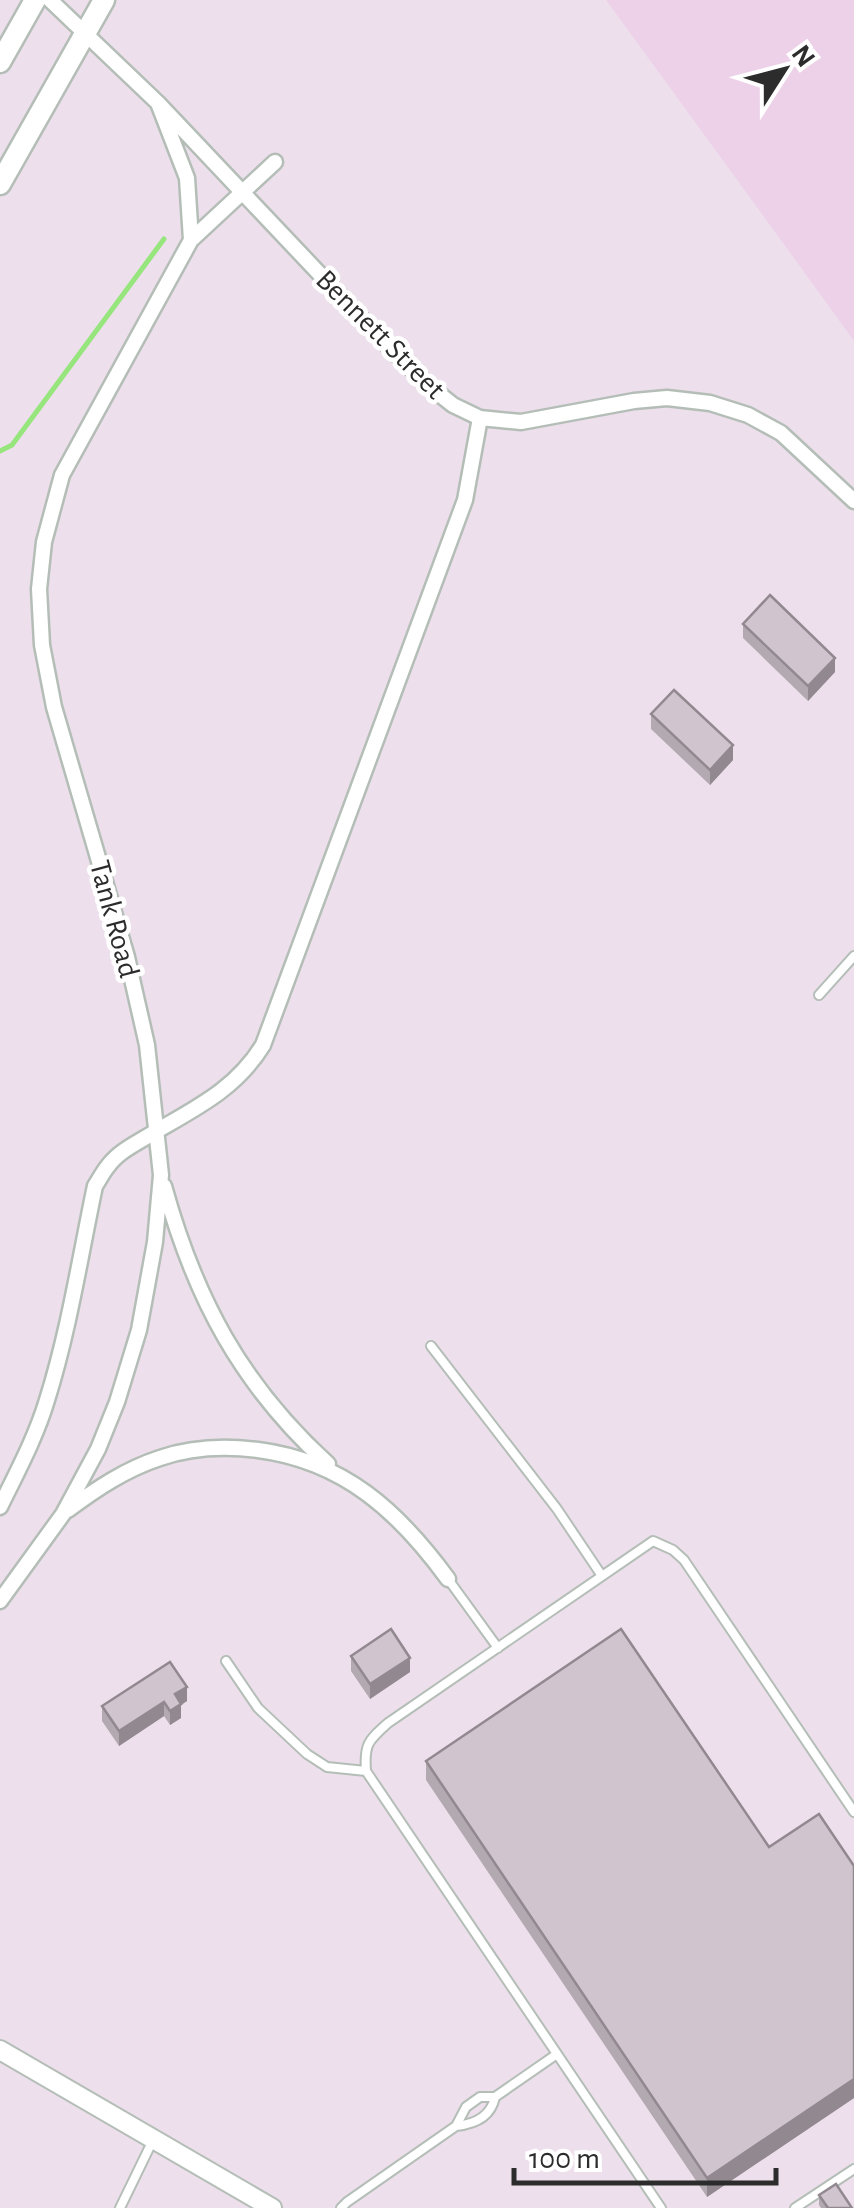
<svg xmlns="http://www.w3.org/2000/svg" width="854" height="2208" font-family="'Alegreya Sans',sans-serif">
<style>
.education{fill:#edd1e8}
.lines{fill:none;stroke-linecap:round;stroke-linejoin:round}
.stream{stroke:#96e57d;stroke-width:5}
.service-casing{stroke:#b4beb7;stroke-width:12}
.minor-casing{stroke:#b4beb7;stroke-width:19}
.tertiary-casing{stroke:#b4beb7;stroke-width:22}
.secondary-casing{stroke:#b4beb7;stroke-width:25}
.service{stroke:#fff;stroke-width:8}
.minor{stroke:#fff;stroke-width:14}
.tertiary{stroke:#fff;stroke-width:18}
.secondary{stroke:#fff;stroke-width:20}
.wall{fill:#b3a9b1}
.shaded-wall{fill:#928990}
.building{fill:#d0c4ce;stroke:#928990;stroke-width:2.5}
.labels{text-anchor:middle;stroke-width:9;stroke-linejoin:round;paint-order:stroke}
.street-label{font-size:30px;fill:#2c2c2c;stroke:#fff}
</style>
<rect width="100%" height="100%" fill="#ede0ec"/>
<path class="education" d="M606,0H854V341L759,210Z"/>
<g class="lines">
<path class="stream" d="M0,451L12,445L164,239"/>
<defs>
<path id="service" d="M819,995L854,956
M431,1346L557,1509L602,1576
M448,1579L498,1648
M226,1661L258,1708L307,1754L327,1767L366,1771
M495,2097C491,2117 475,2124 456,2126L466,2107L480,2097H495L557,2054
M120,2208L153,2140
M341,2208L347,2202L456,2126
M661,2208L366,1771C364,1744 368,1741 388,1723L653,1541L673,1550L684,1560L854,1812
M795,2208L854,2169"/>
<path id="minor" d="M50,0L158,103L382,340L429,386L453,405L480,418L521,422L634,401L667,398L710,403L748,415L781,433L854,501
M191,240L275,162
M164,1186C195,1298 241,1385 328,1464
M0,1507C17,1472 36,1437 47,1400C69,1330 80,1257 95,1186C99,1180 103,1172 108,1166C119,1151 137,1143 153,1133C196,1108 236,1089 263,1045L465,500L480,418
M68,1510C96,1489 126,1469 160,1458C192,1447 226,1446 258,1450C344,1461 399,1512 448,1579
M0,1601L63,1514L98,1449L117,1402L139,1330L155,1242L161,1175L147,1045L127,957L54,707L42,645L39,589L44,542L62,475L191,240L187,178L158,103"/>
<path id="tertiary" d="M0,2050L272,2208"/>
<path id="secondary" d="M0,62L35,0
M0,184L104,0"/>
</defs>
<use href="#service" class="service-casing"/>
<use href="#minor" class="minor-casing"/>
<use href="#tertiary" class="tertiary-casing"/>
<use href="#secondary" class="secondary-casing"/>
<use href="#service" class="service"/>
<use href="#minor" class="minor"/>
<use href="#tertiary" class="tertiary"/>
<use href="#secondary" class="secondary"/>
</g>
<path class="wall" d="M743,624L835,672L808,701L743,638Z
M651,714L733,760L710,785L651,729Z
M351,1656L410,1672L370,1699L351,1671Z
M187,1701L181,1705V1718L170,1725L164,1716L119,1746L102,1721V1706Z
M426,1761L769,1847L854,1866V2098L707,2197L426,1780Z
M819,2195L852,2208H821L819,2205Z"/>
<path class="shaded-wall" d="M835,658V672L808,701V686Z
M733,745V760L710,785V770Z
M410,1658V1672L370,1699V1684Z
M187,1687V1701L181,1705V1718L170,1725V1711L175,1694Z
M164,1702V1716L119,1746V1731Z
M854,2079V2098L707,2197V2178Z"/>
<path class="building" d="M770,595L835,658L808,686L743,624Z
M674,690L733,745L710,770L651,714Z
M391,1629L410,1658L370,1684L351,1656Z
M621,1629L769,1847L819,1814L854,1866V2079L707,2178L426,1761Z
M170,1662L187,1687L175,1694L181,1704L170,1711L164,1702L119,1731L102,1706Z
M836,2184L852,2208H828L819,2195Z"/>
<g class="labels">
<g class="street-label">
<text transform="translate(381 334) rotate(45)" y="10">Bennett Street</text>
<text transform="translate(115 919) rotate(75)" y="10">Tank Road</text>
</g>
</g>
<g transform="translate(784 70) rotate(54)" stroke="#ffffff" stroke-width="8" paint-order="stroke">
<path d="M0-8L18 38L0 25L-18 38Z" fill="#2c2c2c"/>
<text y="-15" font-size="28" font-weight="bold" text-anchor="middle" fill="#2c2c2c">N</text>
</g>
<path d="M514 2168v15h262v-15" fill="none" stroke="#2c2c2c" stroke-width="5"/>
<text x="529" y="2168" font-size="30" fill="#2c2c2c" stroke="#ffffff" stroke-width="8" paint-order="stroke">100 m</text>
</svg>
